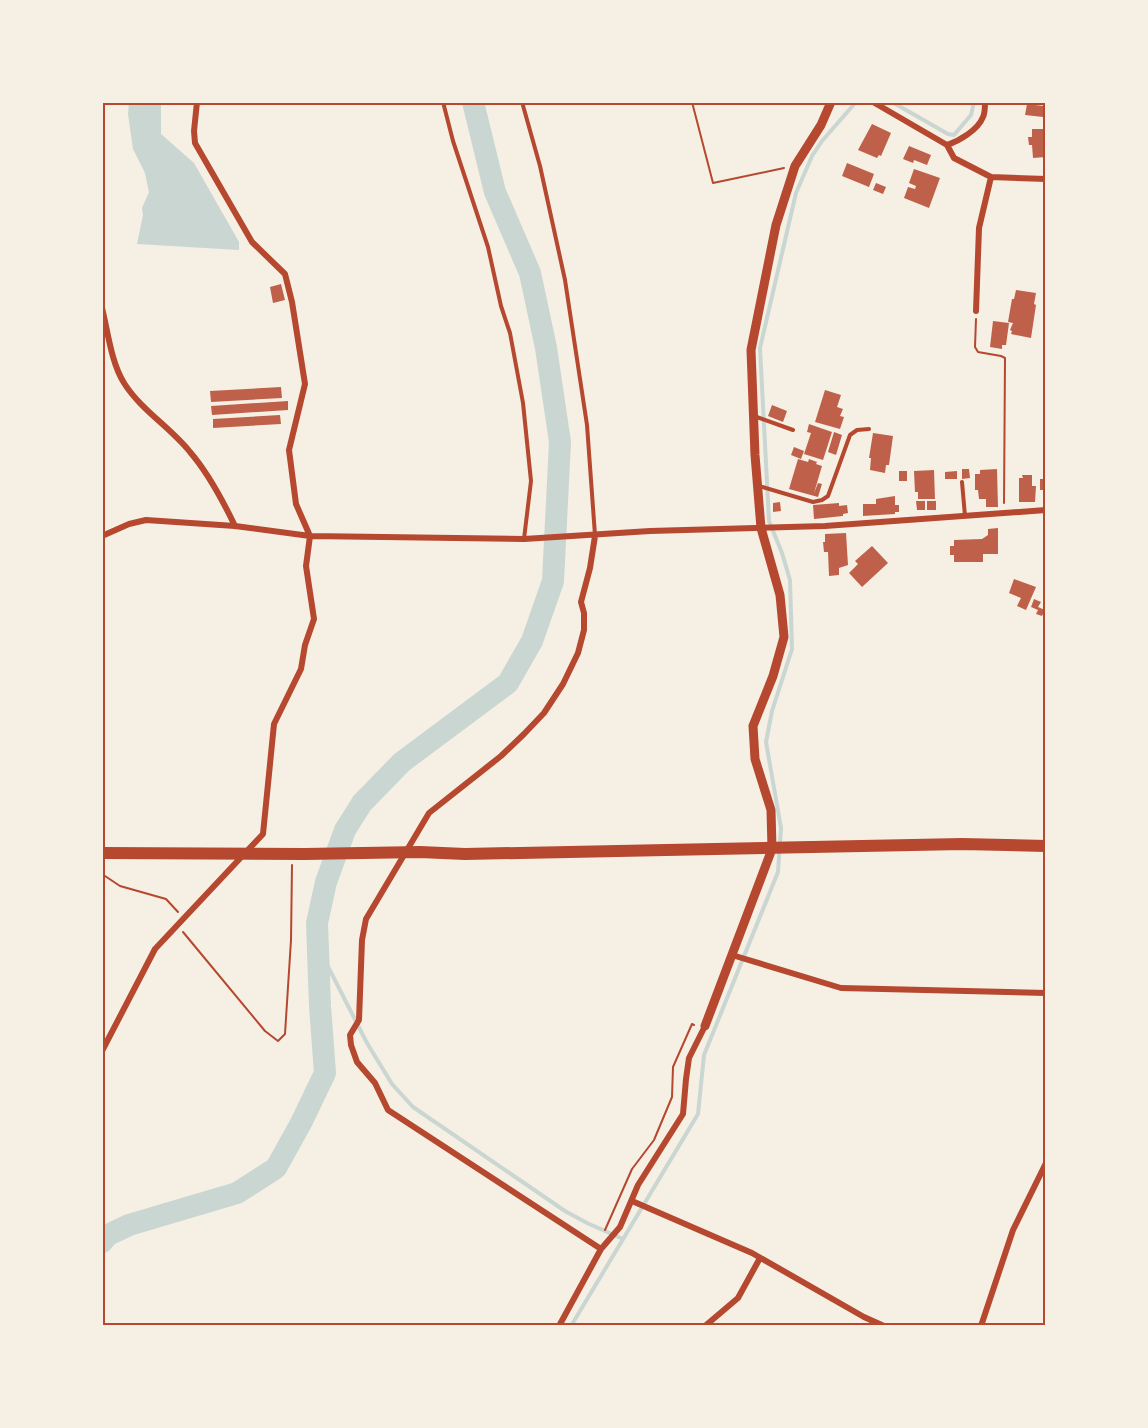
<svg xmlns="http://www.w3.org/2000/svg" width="1148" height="1428" font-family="'Varela Round',sans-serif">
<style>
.water{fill:#c9d6d2}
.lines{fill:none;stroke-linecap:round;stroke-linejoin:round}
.stream{stroke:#c9d6d2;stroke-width:4}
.river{stroke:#c9d6d2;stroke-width:22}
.building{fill:#bf614a}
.path{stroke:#b5482f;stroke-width:2}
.service{stroke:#b5482f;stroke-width:4}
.minor{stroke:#b5482f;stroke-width:6}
.tertiary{stroke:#b5482f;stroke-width:9}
.primary{stroke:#b5482f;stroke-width:12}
.neatline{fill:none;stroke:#b5482f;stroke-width:2}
</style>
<rect width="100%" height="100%" fill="#f6efe4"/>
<path class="water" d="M129,102H161V134L194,163L239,242V250L137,244L143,215L142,208L149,192L145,173L133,149L128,114Z"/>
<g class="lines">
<path class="stream" d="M892,102L948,134L954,135L971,115L974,102
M319,949L367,1043L392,1084L413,1107L565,1211L587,1223L623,1239
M571,1326L698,1114L704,1055L778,872L781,828L766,742L772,711L792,649L790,580L782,553L769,521L760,348L796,193L812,156L822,141L856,102"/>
<path class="river" d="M102,1242L108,1235L129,1225L237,1193L276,1168L301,1123L325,1073L320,1006L317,923L326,882L345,830L362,803L402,762L508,683L532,641L553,581L560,442L546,348L530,273L495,192L473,102"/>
</g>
<path class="building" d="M1027,104L1044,106L1043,117L1025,115Z
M872,124L891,133L881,156L879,155L877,158L858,150Z
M1032,129H1046V157L1033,158L1032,145H1029L1028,137H1032Z
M909,146L931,155L927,165L914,160L913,163L903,159Z
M847,163L874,174L869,187L842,176Z
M914,169L940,178L929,208L904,198L908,187L915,189L916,186L909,183Z
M876,183L886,187L883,194L873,190Z
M281,284L285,300L273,303L270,287Z
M1016,290L1036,293L1034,304L1036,305L1031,338L1011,334L1012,331L1010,330L1013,323L1008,322L1012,299H1014Z
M993,321L1009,323L1006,345H1002V349L990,347Z
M281,387L282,398L211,402L210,391Z
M825,390L841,395L837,407L843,409L840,416L844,417L840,429L815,422Z
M288,401V410L212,415L211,406Z
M772,405L787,411L783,422L768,416Z
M280,415L281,424L213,428V419Z
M809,424L832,432L823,460L804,454L811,433L807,432Z
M834,432L842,435L836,455L828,452Z
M873,433L893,436L889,465H886L885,473L870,470L871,458H869Z
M794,447L804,451L801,459L791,455Z
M798,459L808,462L809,459L817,462L816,464L822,466L814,493L818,483L822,484L818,497L789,489Z
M962,469H969L970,478L962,479Z
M997,469L998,507H986V499H979L978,490H975V474H980V470Z
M934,470L935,499H918V492H915L914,471Z
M899,471H907V481H899Z
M957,471V479H945V472Z
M1022,475H1032V486H1036L1035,502H1019V478H1023Z
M1040,479H1046V490H1040Z
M895,496V505H899V512H895V514L863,516V504H876V499Z
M916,501H925V510H917Z
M927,501H936V510H927Z
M780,502L781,511L773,512V503Z
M839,503V506L847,505L848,513L843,514V516L814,519L813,505Z
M998,528V554H983V562H954V555H950V546H954V540L982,539L988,535V529Z
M846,533L848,565L839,568V575L829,576L828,552H824L823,542H825V534Z
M872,546L888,563L862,587L849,573L858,564L855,561Z
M1014,579L1036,587L1026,610L1017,606L1021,598L1009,593Z
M1034,599L1041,602L1038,607L1045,610L1042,616L1036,614L1038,610L1031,607Z"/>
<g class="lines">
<path class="path" d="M692,102L713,183L784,168
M976,319L975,347L978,352L1001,356L1005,358L1004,503
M102,874L120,886L166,899L178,912
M183,932L265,1031L278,1041L285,1034L291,940L292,865
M605,1230L632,1169L654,1140L672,1097L673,1067L692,1024L694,1025"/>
<path class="service" d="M443,102L453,141L488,247L501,306L510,333L523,403L531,481L524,539
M522,102L540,166L565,280L587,425L595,535
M754,416L793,430
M962,482L965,516
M759,486L813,502L822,500L828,496L850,435L857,430L869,429"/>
<path class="minor" d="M873,102L947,145L954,158L991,177L1046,179
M947,145C959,141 978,130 983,117C985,113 985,107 985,102
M102,308C108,332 111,362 124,383C141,410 170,427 190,452C209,474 223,501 235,526
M976,311L979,228L991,177
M102,536L129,524L146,520L235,526L310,536L524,539L650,531L825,526L1046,510
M595,536L590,568L581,602L584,613V630L578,653L563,684L544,713L524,734L501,756L429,813L366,919L362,940L359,1020L350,1035L351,1045L357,1062L375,1083L388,1110L601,1249
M732,955L841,988L1046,993
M102,1051L155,949L263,834L274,724L301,669L305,645L314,619L306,566L310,536L296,504L289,450L305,384L292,302L285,274L252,242L195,143L194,131L197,102
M632,1201L752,1253L864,1317L884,1326
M559,1326L601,1249L620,1227L638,1185L683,1114L686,1079L689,1058L705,1026
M705,1326L738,1298L760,1258
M981,1326L1013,1230L1046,1163"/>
<path class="tertiary" d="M705,1026L772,849L771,810L755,759L753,726L773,676L784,637L780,595L761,528L755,455L751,350L776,225L795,166L821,125L831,102"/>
<path class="primary" d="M102,853L305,854L420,852L465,854L962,844L1046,846"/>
</g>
<rect width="1148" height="1428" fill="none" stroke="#f6efe4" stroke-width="207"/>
<rect x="104" y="104" width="940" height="1220" class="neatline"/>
</svg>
